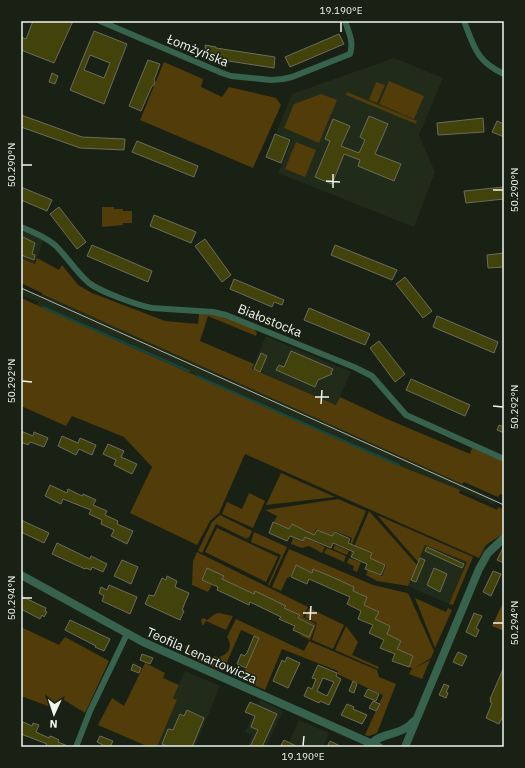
<svg xmlns="http://www.w3.org/2000/svg" width="525" height="768" font-family="'IBM Plex Sans',sans-serif">
<style>
.built{fill:#202b1a}
.green{fill:#523c09}
.forest{fill:#5a4310}
.lines{fill:none;stroke-linecap:round;stroke-linejoin:round}
.stream{stroke:#0d4945;stroke-width:2}
.building{fill:#42420b;stroke:#6b6c5c;fill-rule:evenodd}
.minor{stroke:#37634e;stroke-width:6}
.tertiary{stroke:#37634e;stroke-width:8}
.tram{stroke:#aeb5ac;stroke-width:1}
.ticks{fill:none;stroke:#eff5ed;stroke-width:1.5}
.labels{text-anchor:middle;stroke-width:3;stroke-linejoin:round;paint-order:stroke}
.street-label{font-size:13px;fill:#eff5ed;stroke:#192115}
.neatline{fill:none;stroke:#eff5ed;stroke-width:1.5}
.ticks-label{font-size:10px;text-anchor:middle;fill:#eff5ed}
</style>
<rect width="100%" height="100%" fill="#192115"/>
<path class="built" d="M394,58L443,78L419,135L435,172L414,227L278,173L292,140L276,133L292,94Z
M21,230L44,239L35,264L21,258Z
M21,287L41,296L42,294L230,378L462,484L497,500L494,505L460,490H457L400,466L37,305L38,302L21,294Z
M266,336L351,372L336,405L252,369Z
M425,545L467,562L449,604L408,586Z
M185,671L220,686L195,747H157L176,700L173,699Z
M260,700L283,711L266,747H248L252,735L245,732Z
M299,720L329,733L323,747H287Z"/>
<path class="green" d="M164,62L203,79L201,87L222,97L229,87L276,98L281,105L253,168L140,120Z
M389,81L424,96L414,119L379,104Z
M376,82L385,85L377,103L369,100Z
M347,92L417,121L416,124L346,95Z
M321,94L337,100L319,143L284,128L294,104Z
M296,142L316,150L305,177L285,169Z
M102,207H114V209H123V211H132V223H123V225L102,227Z
M21,258L35,264L37,258L59,270L62,265L78,285L92,293L165,321L198,324L199,314C222,314 233,320 254,329L257,333L256,336L208,316L200,341L254,364L252,369L336,405L340,397L387,419L470,454L472,448L504,462V495L500,494L498,497L464,482L462,484L42,294V293L21,283Z
M21,298L400,466L460,490L459,493L493,508L497,510L498,507L504,510V533L486,545L479,558L245,454L219,513L210,521L197,545L130,513L152,467L124,437L72,416L66,426L21,406Z
M281,473L335,497L266,505Z
M249,493L265,501L253,528L222,514L227,502L242,509Z
M338,499L366,511L350,549H348L352,538L335,531L332,536L316,529L311,540L325,547L322,553L309,546L302,548L291,544L293,538L303,542L308,531L291,524L289,529L274,522L277,516L265,510Z
M369,511L417,565L408,586L377,581L366,575L368,570L382,576L386,565L370,558L372,553L356,546L351,556H350Z
M220,515L252,531L249,538L248,537L247,539L216,524L202,553L198,551L212,522Z
M377,515L473,557L453,605L449,604L467,562L425,545L418,562Z
M217,528L278,557L266,582L205,552Z
M254,532L287,547L269,586L268,585L281,555L251,542Z
M335,545L349,551L347,555L333,549Z
M327,548L346,556L344,562L324,553Z
M289,549L373,585L407,593L409,595L434,651L431,658L413,669L409,667L413,656L397,649L401,641L387,634L390,626L375,619L379,612L364,605L367,597L353,591L354,587L314,569L312,573L296,565L290,577L287,578L281,591L272,587Z
M197,552L308,607L303,617L316,624L310,640L300,635V634L309,637L314,625L299,618L300,615L285,608L286,606L255,591L254,594L222,579L223,576L207,568L202,580L212,585L208,592L192,585L193,561Z
M349,558L361,562L357,572L353,570L354,566L347,563Z
M415,598L446,612L448,608L452,610L435,648Z
M309,608L344,625L333,649L312,640L317,623L305,617Z
M219,613L233,616L226,630L206,621L203,625H202L201,619L204,618L207,620L215,614Z
M236,619L304,651L309,641L377,670L379,677L396,684L377,733L369,736L365,735L383,695L337,674L338,671L282,649L265,690L241,679L259,638L241,630L223,671L215,668L219,657C229,655 233,645 227,637Z
M346,626L358,642L352,655L379,667L378,669L335,650Z
M21,627L59,645L65,637L109,661L85,713L61,698L53,708L21,696Z
M188,645H190L189,650L212,660L214,656L218,657L213,667L186,654L185,649V646Z
M430,660L422,679L409,674L411,670Z
M145,663L165,673L163,678L179,685L173,698L177,700L157,747H149L98,725L112,698L124,706Z"/>
<path class="forest" d="M504,601V631L492,626Z"/>
<g class="lines">
<path class="stream" d="M43,307L189,371
M197,376L399,465"/>
</g>
<path class="building" d="M33,21H73L54,63L21,50V37L26,39Z
M94,31L127,44L104,104L70,90ZM90,55L110,63L104,78L84,70Z
M339,34L344,44L290,67L285,57Z
M205,45L216,47V48L275,57L274,68L209,58V56H206Z
M148,60L160,64L154,80L155,82L154,85L152,86L141,111L129,106Z
M52,73L58,76L55,84L49,82Z
M21,115L82,137L125,139L124,150L80,148L21,127Z
M369,116L388,124L375,154L401,164L394,181L358,166L360,160L344,154L332,184L315,177L330,141L325,139L333,119L350,126L341,146L359,153L365,140L360,137Z
M483,118L484,132L438,135L437,123Z
M497,121L504,124V137L492,132Z
M275,134L290,140L281,163L266,157Z
M137,141L198,166L194,177L132,152Z
M21,187L52,200L47,211L21,200Z
M504,187V199L466,203L464,191Z
M59,207L86,242L77,249L50,214Z
M154,215L196,232L191,243L150,226Z
M21,236L35,243L32,254L35,255L34,260L21,255Z
M205,239L231,275L222,282L195,246Z
M92,245L152,271L148,282L87,256Z
M335,245L397,270L392,280L331,255Z
M504,253V267L488,268L487,255Z
M405,277L432,311L423,318L396,284Z
M234,279L284,300L282,305L274,302L272,307L230,289Z
M309,308L370,334L365,345L304,320Z
M437,316L498,342L494,353L433,327Z
M379,341L405,374L395,382L370,348Z
M291,351L333,369L331,373L332,374L318,380L315,387L276,370L279,365L284,367Z
M261,353L267,356L260,372L254,369Z
M411,379L470,405L465,416L406,390Z
M499,425L504,427V433L497,430Z
M21,431L33,436L34,432L48,438L44,447L30,442L28,445L21,442Z
M62,436L78,443L80,438L96,445L92,455L79,449L76,455L58,446Z
M108,444L124,451L121,457L137,464L132,474L114,465L116,460L103,454Z
M50,485L67,493L68,489L82,496L83,494L96,500L93,505L107,511L105,515L118,521L117,524L133,531L127,544L111,536L114,530L101,524L102,520L89,514L91,510L63,499L61,504L45,496Z
M21,520L49,533L44,543L21,532Z
M273,522L289,529L292,524L314,535L317,530L332,536L335,532L350,539L348,543L372,553L370,558L385,565L381,575L365,569L367,564L351,557L354,552L333,543L331,548L305,537L303,541L290,536L287,541L269,533Z
M57,543L90,559L91,556L107,564L103,572L92,567L91,570L86,568L85,569L52,554Z
M504,546V563L497,560Z
M427,547L464,564L462,568L425,551Z
M420,558L425,560L416,582L411,580Z
M122,560L138,567L131,584L114,576Z
M296,565L312,573L313,569L332,577L354,587L353,591L367,597L364,605L379,612L375,619L390,626L387,634L401,641L397,649L413,656L409,667L392,661L395,654L380,648L384,640L369,633L373,625L358,619L361,611L347,604L350,597L309,579L307,584L291,577Z
M207,568L224,576L222,579L254,594L255,591L286,606L284,608L300,615L298,618L314,626L309,637L293,630L295,626L279,619L281,617L250,602L249,605L228,595L217,590L218,587L202,580Z
M434,568L447,574L440,592L427,585Z
M493,571L501,574L491,596L483,592Z
M167,576L177,581L175,587L189,593L182,610L184,611L180,620L145,604L149,595L154,596L162,578L166,580Z
M109,585L137,597L130,614L102,601L104,596L99,593L101,587L107,590Z
M21,596L46,608L45,611L47,612L44,617L42,615L40,619L21,609Z
M474,613L482,616L476,628L479,630L476,637L466,632Z
M70,620L110,639L104,651L95,647L96,646L65,630Z
M254,636L259,638L246,668L237,664L241,654L244,656L247,653Z
M458,652L467,656L462,666L453,662Z
M142,654L153,658L150,664L140,660Z
M287,657L300,663L288,688L273,681L282,660L285,662Z
M133,664L141,668L139,673L131,670Z
M318,665L337,673L336,676L341,679L329,705L320,701L319,703L304,696L308,687L312,689L316,679L312,678ZM323,678L334,682L327,696L317,691Z
M504,667V714L499,724L486,718L492,703L490,702L491,699H490Z
M353,681L357,684L354,693L349,691Z
M444,684L449,686L446,692L448,693L446,698L439,695Z
M368,689L379,694L376,701L364,696Z
M373,701L380,704L376,711L369,708Z
M250,702L277,714L262,747H250L258,730L251,727L255,716L245,712Z
M347,704L354,707L353,709L367,715L362,724L341,715Z
M187,710L204,718L192,747H169L162,744L168,729L173,730L180,714L184,716Z
M23,722L32,726L33,723L39,725L36,732L49,738L50,736L53,737L59,740L58,742L70,747H45L47,744L21,734V727Z
M100,736L113,741L110,747H107L97,742Z
M284,740L298,747H280Z
M330,741L342,747H327Z"/>
<g class="lines">
<path class="minor" d="M100,21L222,73L231,76L271,80L283,79L292,77L350,54C354,42 349,33 345,21
M464,21C474,47 477,62 504,74
M21,227C34,232 46,237 56,246C68,258 76,272 89,283C101,292 137,305 152,308L213,312L226,315L354,367L372,376L406,415L504,459
M76,747L90,711L127,634"/>
<path class="tertiary" d="M21,575L143,642L379,747
M371,744C381,732 402,736 414,721
M405,747L479,569L488,553L504,538"/>
<path class="tram" d="M21,288L504,505"/>
</g>
<path class="ticks" d="M341,32V22M22,165H32M326,181L340,182M333,188V174M493,190H503M22,381L32,382M315,397H329M321,404L322,390M493,406L503,407M22,598H32M303,613H317M310,620L311,606M493,623H503M303,746L304,736"/>
<g class="labels">
<g class="street-label">
<text transform="translate(198 50) rotate(22)" y="5">Łomżyńska</text>
<text transform="translate(270 320) rotate(22)" y="5">Białostocka</text>
<text transform="translate(202 655) rotate(24)" y="5">Teofila Lenartowicza</text>
</g>
</g>
<rect width="525" height="768" fill="none" stroke="#192115" stroke-width="44"/>
<g transform="translate(54 714) rotate(183)" stroke="#192115" stroke-width="3" paint-order="stroke">
<path d="M0-3L7 15L0 10L-7 15Z" fill="#eff5ed"/>
<text y="-6" font-size="11" font-weight="bold" text-anchor="middle" fill="#eff5ed">N</text>
</g>
<rect x="22" y="22" width="481" height="724" class="neatline"/>
<g class="ticks-label">
<text x="341" y="14">19.190°E</text>
<text transform="translate(11 165) rotate(-90)" y="4">50.290°N</text>
<text transform="translate(514 190) rotate(-90)" y="4">50.290°N</text>
<text transform="translate(11 381) rotate(-90)" y="4">50.292°N</text>
<text transform="translate(514 407) rotate(-90)" y="4">50.292°N</text>
<text transform="translate(11 598) rotate(-90)" y="4">50.294°N</text>
<text transform="translate(514 623) rotate(-90)" y="4">50.294°N</text>
<text x="303" y="760">19.190°E</text>
</g>
</svg>
